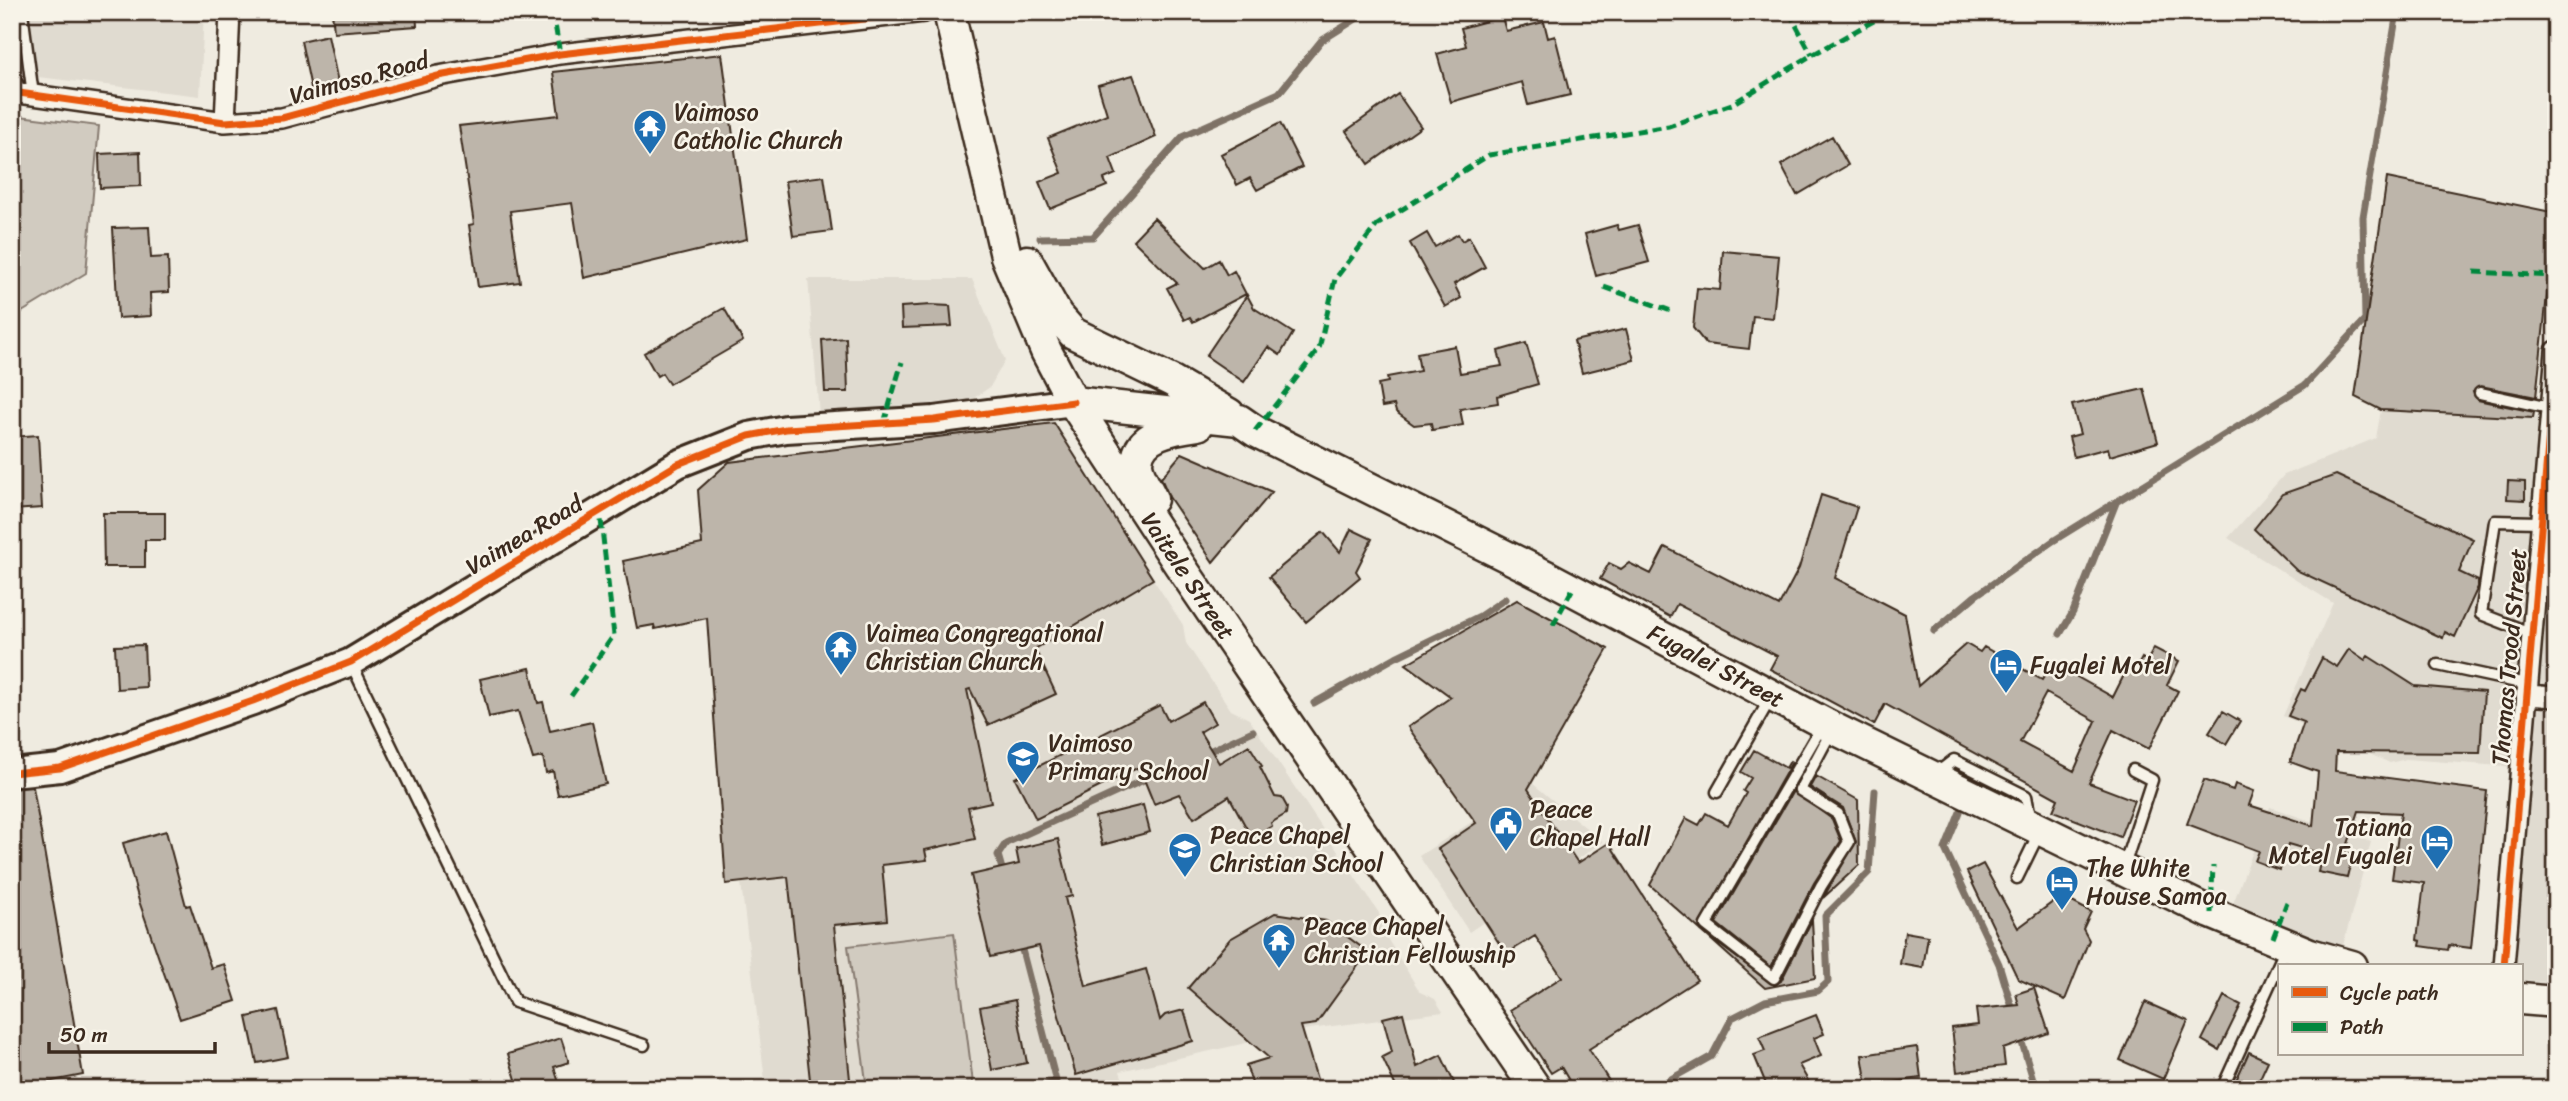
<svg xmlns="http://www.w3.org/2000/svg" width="2568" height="1101" font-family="Sriracha,sans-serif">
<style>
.built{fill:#e0dbd0}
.green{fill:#d1cbc0;stroke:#867a6f;stroke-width:2}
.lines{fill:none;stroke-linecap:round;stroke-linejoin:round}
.stream{stroke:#7e7266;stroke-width:7}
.building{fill:#bdb5aa;stroke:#3b2a1e;stroke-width:2;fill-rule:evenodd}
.lane-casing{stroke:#3b2a1e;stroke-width:15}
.street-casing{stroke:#3b2a1e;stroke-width:24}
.secondary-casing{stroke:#3b2a1e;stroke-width:32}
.primary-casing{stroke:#3b2a1e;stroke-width:35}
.lane{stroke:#f7f3e8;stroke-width:10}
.street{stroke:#f7f3e8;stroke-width:19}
.secondary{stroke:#f7f3e8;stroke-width:26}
.primary{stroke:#f7f3e8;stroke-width:30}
.quiet{stroke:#00873e;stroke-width:5;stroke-dasharray:10 5;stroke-linecap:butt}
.cycleway-casing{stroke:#f7f3e8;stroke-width:11}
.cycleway{stroke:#e8590c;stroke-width:7}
.labels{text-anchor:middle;stroke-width:5;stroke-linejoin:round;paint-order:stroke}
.street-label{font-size:24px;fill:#3b2a1e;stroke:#f7f3e8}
.poi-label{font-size:24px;fill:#3b2a1e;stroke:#f7f3e8;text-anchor:start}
</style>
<rect width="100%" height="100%" fill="#efebe0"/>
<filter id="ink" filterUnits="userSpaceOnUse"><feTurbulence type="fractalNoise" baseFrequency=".0143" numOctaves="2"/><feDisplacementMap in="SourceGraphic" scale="14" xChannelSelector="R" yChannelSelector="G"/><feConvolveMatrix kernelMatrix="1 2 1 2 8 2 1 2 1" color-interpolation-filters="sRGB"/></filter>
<g filter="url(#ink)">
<path class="built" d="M12,12H204L200,96L12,74Z
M808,279H972L1005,360L990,387L971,400L819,414Z
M2556,408V983L2521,981V966H2514L2528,768L2406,759L2390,763L2283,716L2333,603L2228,538L2284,475L2376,438L2381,410L2533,418Z
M1153,579L1183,625L1186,643L1231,710L1249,719L1379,913L1382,930L1420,992L1435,999L1443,1012L1309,1029L1120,1071L1126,1089H766L741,883L926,860L903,705L1030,652Z
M1532,783L1603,842L1469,932L1419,856Z
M2270,807L2371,842L2341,953L2229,914Z"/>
<path class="green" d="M12,115L99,126L86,273L12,318Z
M954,933L973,1083L929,1089H867L848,946Z"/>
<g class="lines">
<path class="stream" d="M1040,238L1093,237L1183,136L1279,93L1321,41L1367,12
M1934,631L1975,596L2053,541L2305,385L2365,320L2363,217L2397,12
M2060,634L2073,612L2116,503
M1314,703L1396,657L1480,616L1505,599
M1203,754L1253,731
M1960,812L1945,849L1999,964L2014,1014
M1004,876L998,855L1006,843L1150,777
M1020,942L1056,1081L1033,1089
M2020,1036L2036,1089
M1653,1089L1712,1056L1732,1018L1765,1001L1818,991L1828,982L1825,916L1869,872L1875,791"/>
</g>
<path class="building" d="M332,12H416L417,26L334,32Z
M1502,17L1506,31L1544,22L1548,38L1555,36L1570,95L1528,105L1522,82L1451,102L1437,54L1466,46L1461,28Z
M328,35L339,87L312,93L301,41Z
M722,54L747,239L584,278L572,203L510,211L520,282L478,287L469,225L474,224L459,126L559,115L553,72Z
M1133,75L1156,137L1110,158L1116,174L1104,179L1107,186L1050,209L1039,182L1062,173L1048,138L1107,114L1098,85Z
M1398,94L1421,127L1369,164L1346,131Z
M1280,123L1302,167L1257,190L1250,178L1237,185L1221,154Z
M1832,136L1848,165L1797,195L1781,165Z
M140,152L141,186L100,188L99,154Z
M824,176L832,231L793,236L785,181Z
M2387,178L2556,213L2536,397L2481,386L2473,392L2478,400L2534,412L2533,418L2381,410L2355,397Z
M1154,218L1205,268L1219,260L1227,275L1234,271L1246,294L1193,322L1190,317L1184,320L1167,288L1177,283L1133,240Z
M1617,225L1619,230L1638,225L1649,262L1596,276L1585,234Z
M149,227L151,258L168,257L169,292L150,293L151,316L118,318L113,228Z
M1427,233L1435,247L1458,234L1462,241L1469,237L1485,267L1454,284L1461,298L1445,307L1410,243Z
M1723,251L1779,256L1773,318L1753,316L1749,349L1706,344L1693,328L1697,288L1720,290Z
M1247,295L1254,308L1293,333L1280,355L1268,347L1244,382L1206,356Z
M931,305L950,306L952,326L902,328L901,307Z
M724,308L743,341L669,384L662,373L657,376L644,353Z
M1626,329L1634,360L1582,373L1574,341Z
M846,338L848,392H825L822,340Z
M1526,343L1538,384L1497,396L1498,403L1460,409L1463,425L1432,430L1431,423L1414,425L1396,412L1394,405L1382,407L1378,384L1388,382L1387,377L1420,371L1417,353L1455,346L1460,373L1502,366L1498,351Z
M2144,389L2158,442L2110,456L2108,448L2074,457L2069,437L2080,434L2072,405Z
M1054,423L1153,579L1035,649L1056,694L988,725L970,689L967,690L991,802L968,807L975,839L925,850L927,860L882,865L887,920L834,925L851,1089H811L788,877L726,884L707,618L655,629L654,625L637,628L623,561L702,544L698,490L729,462Z
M38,435L42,508L12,510V437Z
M1182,453L1272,492L1213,562L1169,497L1161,478Z
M2336,475L2473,539L2459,572L2478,581V587L2455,637L2445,632L2443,638L2296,570L2254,529L2282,494Z
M2508,481L2525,482V500L2507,499Z
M1821,495L1857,507L1835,578L1905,614L1918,686L1966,644L1980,652L1984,647L2042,680L2052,663L2113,697L2129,665L2136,669L2142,658L2147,661L2154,648L2179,661L2167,685L2178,691L2149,749L2113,730L2089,783L2134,800L2120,837L2053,811L2058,799L1885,704L1874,725L1770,669L1777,656L1677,604L1670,617L1600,579L1609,563L1621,569L1629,563L1651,574L1665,547L1779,606L1799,568ZM2046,693L2096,721L2074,771L2020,742Z
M103,513H165V540H145V567H104Z
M1351,529L1372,539L1356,571L1360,577L1306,622L1269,577L1323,532L1340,552Z
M1517,600L1608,649L1528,789L1578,863L1609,843L1697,980L1589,1049L1614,1089H1574L1561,1067L1551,1073L1510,1010L1562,977L1535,936L1506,954L1438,849L1476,823L1408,727L1451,697L1406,664Z
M144,645L146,687L117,689L115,646Z
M2349,649L2365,660L2368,656L2415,686L2484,692L2480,753L2336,752L2335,771L2487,791L2471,948L2449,945L2448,950L2420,946L2421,941L2417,940L2424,883L2392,879L2401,813L2359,811L2345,853L2353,854L2347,878L2318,872L2322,854L2288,844L2279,870L2255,861L2259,851L2187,824L2204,780L2233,790L2235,784L2254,791L2249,805L2313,826L2318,772L2290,762L2304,722L2288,716L2301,689L2305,691L2322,658L2337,667Z
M530,668L538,703L543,702L550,731L592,722L606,784L558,795L553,771L546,773L543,757L533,759L518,711L489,717L480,679Z
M1203,702L1215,723L1200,732L1219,763L1249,745L1262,766L1260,767L1275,797L1282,798L1287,807L1286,814L1271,823L1272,826L1252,838L1229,796L1194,818L1179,794L1154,804L1139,767L1036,819L1015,778L1160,705L1168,721Z
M2223,711L2240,721L2226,744L2209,733Z
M1754,750L1786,768L1790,761L1792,762L1699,925L1701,931L1774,985L1781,981L1812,920L1815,978L1765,988L1650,885L1686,818L1699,825L1706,813L1728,825L1746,793L1743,791L1751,778L1741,772Z
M1816,776L1858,800L1859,865L1823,898L1856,842L1843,808L1810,787Z
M33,787L83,1075L12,1089V789Z
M1793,791L1832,819L1841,841L1814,883L1771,967L1716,923Z
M1143,805L1150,832L1102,845L1095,817Z
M166,831L186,906L190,905L211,968L224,964L236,1001L180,1019L139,901L123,843Z
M1058,839L1072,896L1065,898L1086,986L1146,969L1160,1020L1165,1015L1184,1010L1193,1041L1076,1075L1039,946L990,957L971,875L1019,864L1016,849Z
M1983,864L2018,928L2061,896L2091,912L2083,929L2089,940L2065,1000L2018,979L1967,872Z
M1275,913L1326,921L1368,952L1316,1024L1301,1026L1320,1089H1254L1246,1065L1269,1058L1188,988L1230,939Z
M1905,932L1928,936L1923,968L1900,964Z
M2034,988L2049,1033L2003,1049L2005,1066L1957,1072L1952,1028L1978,1025L1976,1009L2019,1005L2016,994Z
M2224,996L2241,1005L2219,1050L2202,1040Z
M1015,1000L1027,1063L992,1070L980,1007Z
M2145,1002L2188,1021L2163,1079L2120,1060Z
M278,1010L288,1057L257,1063L247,1017Z
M1403,1013L1417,1067L1441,1055L1457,1089H1397L1382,1057L1392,1052L1383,1018Z
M1816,1015L1824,1034L1814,1038L1821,1056L1799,1065L1813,1089H1768L1754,1055L1765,1051L1759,1037Z
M561,1038L569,1062L554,1067L561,1089H519L508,1054Z
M1917,1047L1921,1078L1867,1086L1862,1055Z
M2249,1052L2268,1061L2255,1089H2232Z"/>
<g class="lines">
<defs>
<path id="lane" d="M22,12L33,95
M12,73L21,93
M2480,393L2550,408
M2530,633L2481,614L2495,521L2539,522
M351,663L515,1002L644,1045
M2438,665L2526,684
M1822,726L1706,925L1774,978L1821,886L1849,842L1838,814L1800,790L1832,730
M1936,774L1954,760L2026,796L2030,817
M1717,792L1770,699
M2124,866L2152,780L2133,770
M2017,878L2039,833
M2222,1089L2286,948"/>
<path id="street" d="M12,92L225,122L282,118L438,76L560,54L924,12
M225,122L230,12
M2526,695L2556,697
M2504,966L2556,351"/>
<path id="secondary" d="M12,773L60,768L253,701L351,662L678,464L749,436L786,429L934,420L1073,402"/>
<path id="primary" d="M949,12L1006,256L1046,351L1073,402L1179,564L1536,1089
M1027,261L1057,315L1073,333L1172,381L1229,414
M1073,402L1239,420L1255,431L1548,577L1833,728L2211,913L2310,954L2352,966
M1152,499C1148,489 1137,474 1137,463C1137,433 1176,428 1198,425
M2521,999L2556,1002"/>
</defs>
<use href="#lane" class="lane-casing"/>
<use href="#street" class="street-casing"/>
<use href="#secondary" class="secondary-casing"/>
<use href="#primary" class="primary-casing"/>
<use href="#lane" class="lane"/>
<use href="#street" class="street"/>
<use href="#secondary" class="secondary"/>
<use href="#primary" class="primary"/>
<path class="quiet" d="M553,12L560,54
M1789,12L1812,55
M2474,272L2556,276
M1604,287L1674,312
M884,423L902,362
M1255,431L1319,349L1335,279L1377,225L1489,155L1669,126L1732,104L1812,55L1890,12
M1553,625L1572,590
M571,696L614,635L600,511
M2211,913L2213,866
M2273,938L2287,902"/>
<defs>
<path id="cycleway" d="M12,92L225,122L282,118L438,76L560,54L924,12
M12,773L60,768L253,701L351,662L678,464L749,436L786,429L934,420L1073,402
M2504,966L2556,351"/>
</defs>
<use href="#cycleway" class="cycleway-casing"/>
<use href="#cycleway" class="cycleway"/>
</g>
</g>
<defs>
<symbol id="temple-pin" viewBox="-11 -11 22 30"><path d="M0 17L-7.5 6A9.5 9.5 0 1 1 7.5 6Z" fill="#1f6fb2" stroke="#f7f3e8"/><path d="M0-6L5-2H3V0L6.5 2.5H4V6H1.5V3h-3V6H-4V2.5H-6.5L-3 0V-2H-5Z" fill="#fff"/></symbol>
<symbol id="hotel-pin" viewBox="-11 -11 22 30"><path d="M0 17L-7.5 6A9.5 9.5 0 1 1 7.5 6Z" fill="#1f6fb2" stroke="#f7f3e8"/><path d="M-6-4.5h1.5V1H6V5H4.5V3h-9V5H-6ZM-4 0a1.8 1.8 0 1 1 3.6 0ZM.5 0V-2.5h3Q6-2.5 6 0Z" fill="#fff"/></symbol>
<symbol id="school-pin" viewBox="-11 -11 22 30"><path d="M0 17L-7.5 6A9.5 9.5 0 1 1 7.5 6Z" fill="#1f6fb2" stroke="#f7f3e8"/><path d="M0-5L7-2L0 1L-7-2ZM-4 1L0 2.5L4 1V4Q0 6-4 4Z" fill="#fff"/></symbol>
<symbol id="civic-pin" viewBox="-11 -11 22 30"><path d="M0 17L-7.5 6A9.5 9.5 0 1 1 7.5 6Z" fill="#1f6fb2" stroke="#f7f3e8"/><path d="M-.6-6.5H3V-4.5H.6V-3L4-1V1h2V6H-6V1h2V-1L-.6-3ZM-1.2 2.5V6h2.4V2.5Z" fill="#fff"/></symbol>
</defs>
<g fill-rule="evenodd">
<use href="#temple-pin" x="631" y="107" width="38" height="52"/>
<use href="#temple-pin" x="822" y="628" width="38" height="52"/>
<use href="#hotel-pin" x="1987" y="646" width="38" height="52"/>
<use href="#school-pin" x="1004" y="738" width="38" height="52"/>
<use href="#civic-pin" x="1487" y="804" width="38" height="52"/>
<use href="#hotel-pin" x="2418" y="822" width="38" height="52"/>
<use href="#school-pin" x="1166" y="830" width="38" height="52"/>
<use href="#hotel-pin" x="2043" y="863" width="38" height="52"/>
<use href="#temple-pin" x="1260" y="921" width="38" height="52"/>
</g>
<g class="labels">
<g class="street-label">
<text transform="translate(359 78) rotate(-15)" y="8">Vaimoso Road</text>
<text transform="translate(524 535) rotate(-31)" y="8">Vaimea Road</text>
<text transform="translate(1188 576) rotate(56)" y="8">Vaitele Street</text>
<text transform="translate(2509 657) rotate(-85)" y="8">Thomas Trood Street</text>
<text transform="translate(1716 666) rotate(28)" y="8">Fugalei Street</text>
</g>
<g class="poi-label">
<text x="674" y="120">Vaimoso<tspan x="674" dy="28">Catholic Church</tspan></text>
<text x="866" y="641">Vaimea Congregational<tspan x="866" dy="28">Christian Church</tspan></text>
<text x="2030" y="673">Fugalei Motel</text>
<text x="1048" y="751">Vaimoso<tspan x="1048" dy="28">Primary School</tspan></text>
<text x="1530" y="817">Peace<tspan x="1530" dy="28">Chapel Hall</tspan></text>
<text x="2412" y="835" text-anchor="end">Tatiana<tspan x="2412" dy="28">Motel Fugalei</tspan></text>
<text x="1210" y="843">Peace Chapel<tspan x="1210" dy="28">Christian School</tspan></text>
<text x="2086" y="876">The White<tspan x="2086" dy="28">House Samoa</tspan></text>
<text x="1304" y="934">Peace Chapel<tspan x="1304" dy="28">Christian Fellowship</tspan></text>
</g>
</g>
<rect width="2568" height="1101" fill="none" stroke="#f7f3e8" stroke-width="42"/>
<rect x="21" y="21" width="2526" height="1059" fill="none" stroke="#3b2a1e" stroke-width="2.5" filter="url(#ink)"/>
<rect x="2278" y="964" width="245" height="91" fill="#f7f3e8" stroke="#aca397" stroke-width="2"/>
<rect x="2292" y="987" width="35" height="10" fill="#e8590c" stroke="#aca397" stroke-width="2"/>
<text x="2340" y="1000" font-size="21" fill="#3b2a1e">Cycle path</text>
<rect x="2292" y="1022" width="35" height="10" fill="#00873e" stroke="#aca397" stroke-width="2"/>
<text x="2340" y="1034" font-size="21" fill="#3b2a1e">Path</text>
<path d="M49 1042v10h166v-10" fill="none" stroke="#3b2a1e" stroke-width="3.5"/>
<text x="60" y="1042" font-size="21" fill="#3b2a1e" stroke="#f7f3e8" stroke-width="5" paint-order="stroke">50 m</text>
</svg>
